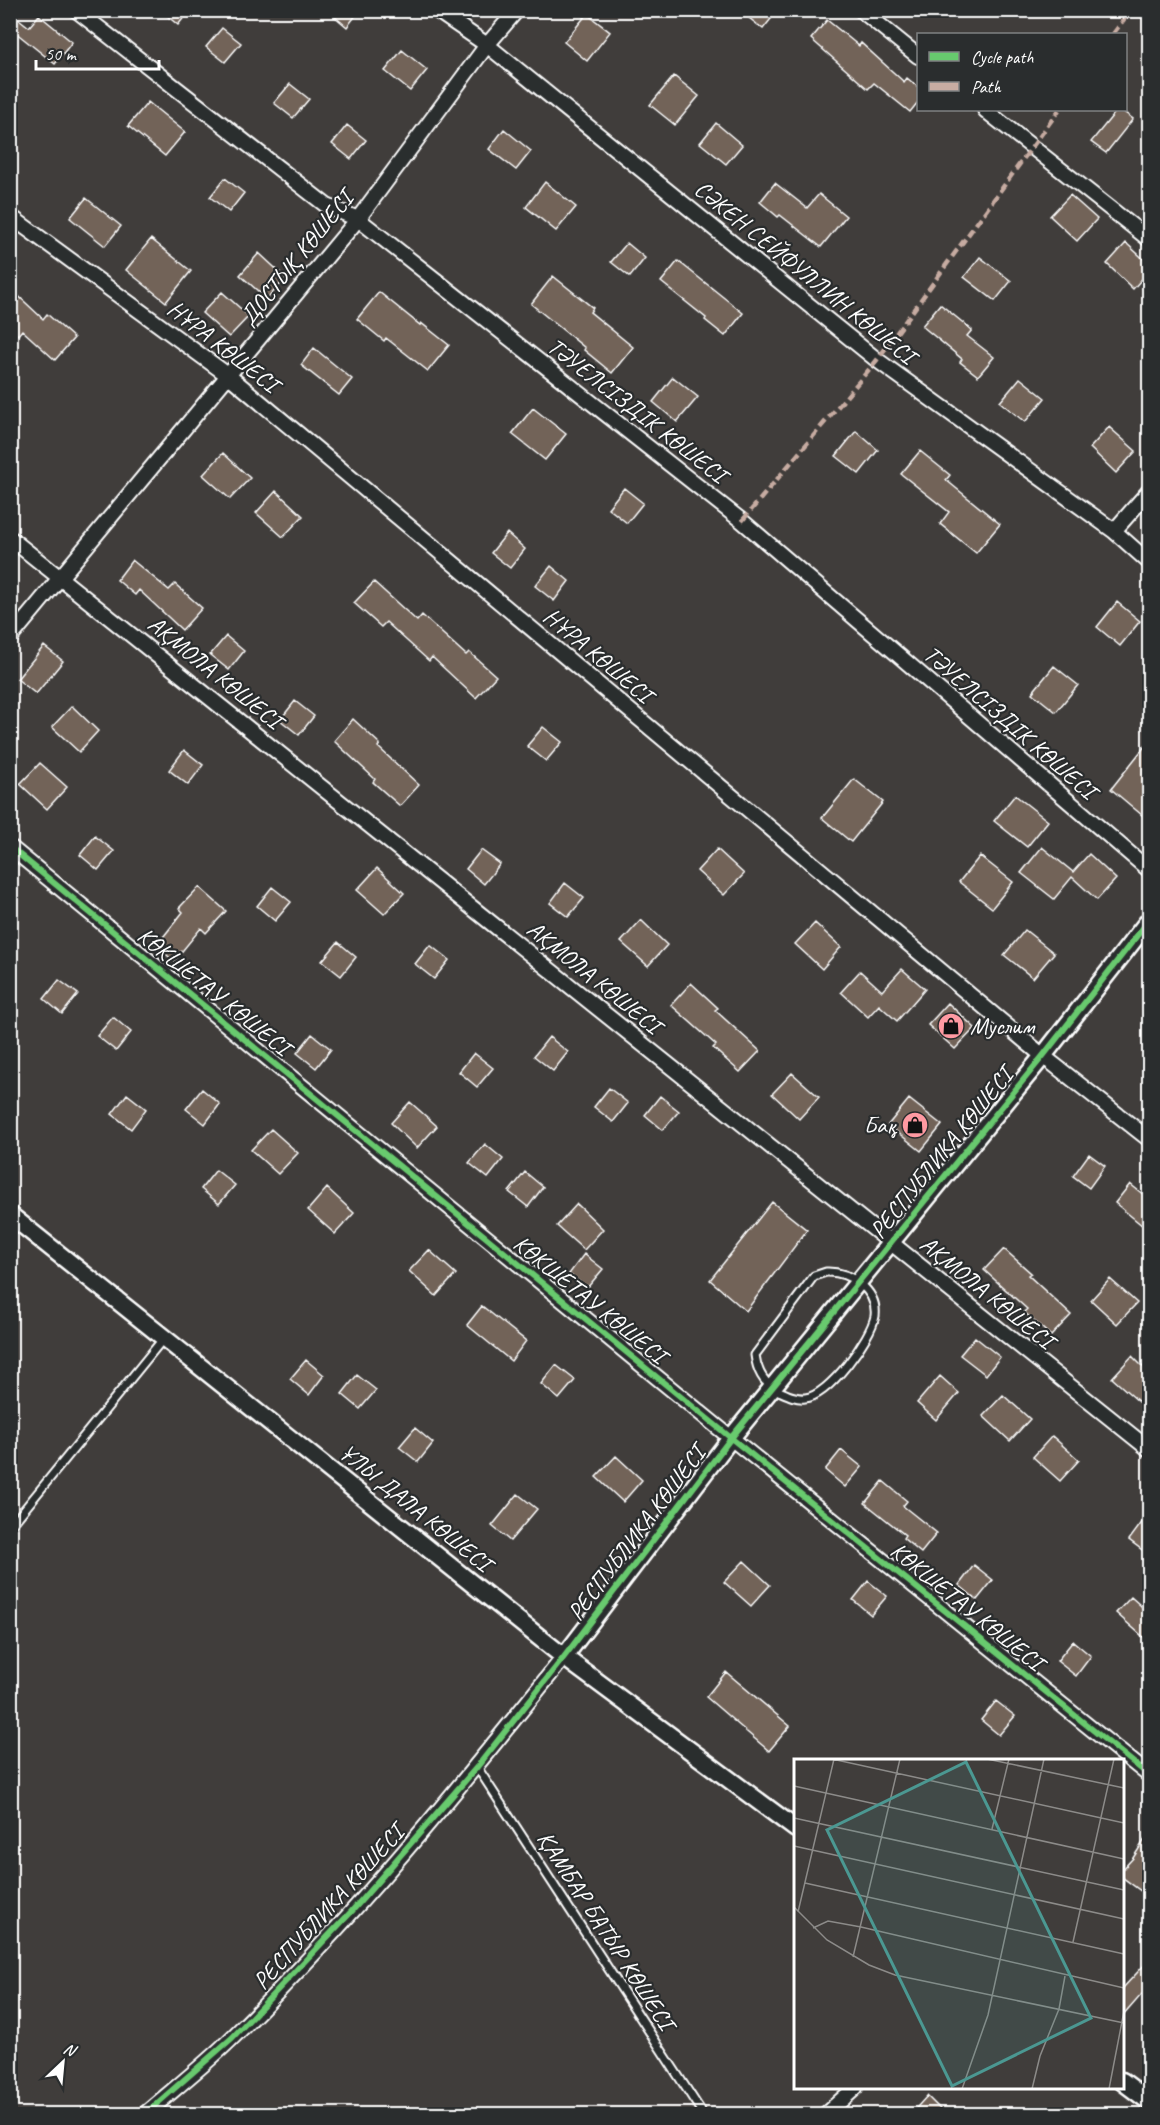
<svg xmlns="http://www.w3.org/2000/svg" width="1160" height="2125" font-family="Caveat,sans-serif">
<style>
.building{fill:#726359;stroke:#fff;stroke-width:1.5}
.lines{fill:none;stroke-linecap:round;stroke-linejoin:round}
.service-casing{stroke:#fff;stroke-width:11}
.minor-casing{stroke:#fff;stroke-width:18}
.tertiary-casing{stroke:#fff;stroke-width:21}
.service{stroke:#2a2d2e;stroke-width:7}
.minor{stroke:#2a2d2e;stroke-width:14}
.tertiary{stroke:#2a2d2e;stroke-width:16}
.quiet{stroke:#c7aca2;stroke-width:4.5;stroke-dasharray:9 4.5;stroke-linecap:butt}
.cycleway-casing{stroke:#2a2d2e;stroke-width:10}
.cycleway{stroke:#67ca6e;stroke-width:6}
.labels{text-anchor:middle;stroke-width:4.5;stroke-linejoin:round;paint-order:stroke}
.street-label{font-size:24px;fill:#fff;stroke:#2a2d2e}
.poi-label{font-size:24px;fill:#fff;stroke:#2a2d2e;text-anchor:start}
.inset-road{fill:none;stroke:#8c8b89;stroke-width:1.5}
.view{fill:#4b9892;fill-opacity:0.15;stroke:#4b9892;stroke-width:3}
.inset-edge{fill:none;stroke:#fff;stroke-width:3}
</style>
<rect width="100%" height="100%" fill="#403d3b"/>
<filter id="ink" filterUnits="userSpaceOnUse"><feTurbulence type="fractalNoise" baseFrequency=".0167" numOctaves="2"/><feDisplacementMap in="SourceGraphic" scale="12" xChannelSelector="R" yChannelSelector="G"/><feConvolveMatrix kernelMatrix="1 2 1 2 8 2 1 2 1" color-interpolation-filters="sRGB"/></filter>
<g filter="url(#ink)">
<path class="building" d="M160,10H190L178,25Z
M327,10H360L347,27Z
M739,10H778L763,29Z
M10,12L29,27L39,15L72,42L55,64L10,28Z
M587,14L610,32L587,61L564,42Z
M827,20L859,46L861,43L904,82L907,78L918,87V102L910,112L874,83L868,89L811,39Z
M222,28L241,43L225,62L206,47Z
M402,50L427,70L410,91L385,71Z
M674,76L699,96L675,125L650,105Z
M290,84L309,99L293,118L274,103Z
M148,102L185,132L165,156L128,126Z
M1117,110H1121L1133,119L1106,153L1091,142Z
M716,123L742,145L726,164L700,143Z
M347,125L366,140L351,159L332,144Z
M504,129L531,151L516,170L489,149Z
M225,178L244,193L229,212L210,197Z
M545,182L576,207L556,231L526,207Z
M775,183L807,208L819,194L846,216L821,247L780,215L778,217L760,202Z
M1070,195L1097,219L1077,241L1050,216Z
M86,198L121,226L105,246L70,218Z
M151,239L191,271L166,302L126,270Z
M627,243L645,258L630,277L611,262Z
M1126,243L1149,264V271L1133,289L1107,264Z
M259,253L286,278L267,299L240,275Z
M980,257L1011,281L995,301L964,277Z
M678,261L743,313L725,336L705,320L706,318L661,282Z
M553,276L593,308L590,312L633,347L612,373L584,350L585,348L531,304Z
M10,288L43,319L47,314L74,338L55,360L22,330L18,335L10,328Z
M222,292L249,316L229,337L202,313Z
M379,292L420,325L421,323L449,345L428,371L386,338L384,341L357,319Z
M940,304L972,330L967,336L994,357L978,376L960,362L962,359L922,326Z
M314,348L352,379L339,395L301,365Z
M673,377L698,397L677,422L653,402Z
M1020,378L1045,398L1025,422L1000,402Z
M533,408L566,434L545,460L512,434Z
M1109,427L1136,451L1116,473L1090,448Z
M856,431L878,450L859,474L836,456Z
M920,451L950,475L946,480L1000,524L976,553L940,524L949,512L901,474Z
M223,453L250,478L230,499L203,475Z
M624,488L643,503L627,523L608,508Z
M276,491L303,516L283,537L256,513Z
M507,533L525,549L510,568L491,553Z
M132,560L169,590L175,584L202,608L182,630L139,590L135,595L117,580Z
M551,566L569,581L554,601L535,586Z
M374,582L417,621L422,615L466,655L469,652L496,676L476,698L432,657L429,661L386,622L381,627L354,603Z
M1117,602L1140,621L1120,646L1097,627Z
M226,636L244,651L229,670L210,655Z
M44,646L63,661L36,694L17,679Z
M1054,666L1078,685L1056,712L1032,693Z
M295,701L314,716L299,735L280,720Z
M72,706L98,731L79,752L52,727Z
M353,719L380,744L378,747L419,785L400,806L373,782L375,779L334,741Z
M543,727L562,742L546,761L527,746Z
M1149,741V821L1111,789Z
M184,750L203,765L188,785L169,770Z
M40,763L67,787L47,809L20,784Z
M854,779L883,802L851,842L822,818Z
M1015,795L1048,821L1027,847L994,821Z
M95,836L114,851L98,870L80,855Z
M1042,847L1073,872L1089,854L1116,879L1097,900L1072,877L1054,899L1021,873Z
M717,849L744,874L724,895L697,871Z
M481,850L500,864L484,884L466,869Z
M980,856L1013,882L992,908L959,882Z
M377,868L404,893L384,914L357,890Z
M565,883L584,898L568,917L550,903Z
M199,887L226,911L206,933L201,928L174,961L156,946L183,912L179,908Z
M272,887L291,902L275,921L257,906Z
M641,920L667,945L648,966L621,942Z
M815,923L841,947L822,969L795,944Z
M1025,930L1054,953L1033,978L1004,955Z
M338,942L356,957L341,976L322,961Z
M430,945L449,960L434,979L415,964Z
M902,969L925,989L897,1021L879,1005L868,1017L841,992L860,971L882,991Z
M59,980L78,994L62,1014L44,999Z
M691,983L718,1008L715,1010L760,1051L740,1072L713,1048L716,1045L671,1005Z
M948,1003L975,1028L955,1049L928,1025Z
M113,1017L131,1032L116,1051L97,1036Z
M312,1034L331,1049L316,1068L297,1053Z
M549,1037L568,1052L553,1071L534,1056Z
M474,1053L493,1068L477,1087L459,1072Z
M792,1073L819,1097L799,1119L772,1094Z
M609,1088L628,1103L613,1122L594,1107Z
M202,1089L220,1104L205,1124L186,1109Z
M127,1094L146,1109L131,1129L112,1114Z
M660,1096L679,1111L663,1130L645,1115Z
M909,1099L942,1125L921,1151L888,1125Z
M410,1102L437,1126L417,1148L391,1123Z
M271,1129L298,1153L278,1174L251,1150Z
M485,1144L503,1159L488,1178L469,1163Z
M1089,1154L1105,1166L1089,1188L1073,1176Z
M216,1170L235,1185L219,1204L201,1189Z
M525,1172L543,1187L528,1207L509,1192Z
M1130,1184L1149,1199V1231L1115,1203Z
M327,1188L354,1213L335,1234L308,1210Z
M772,1202L807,1230L746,1311L710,1280Z
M577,1204L603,1229L584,1250L557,1226Z
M1004,1249L1031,1273L1028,1275L1071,1315L1051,1336L1024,1312L1027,1309L984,1270Z
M429,1250L456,1274L436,1296L409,1271Z
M584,1254L603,1269L587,1288L569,1274Z
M1110,1279L1137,1303L1117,1324L1091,1300Z
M482,1306L526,1341L511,1361L467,1325Z
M975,1337L1000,1357L986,1375L960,1355Z
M1132,1356L1149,1373V1390L1139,1402L1112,1378Z
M306,1360L324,1375L309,1395L290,1379Z
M556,1365L575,1380L559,1399L541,1384Z
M357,1375L376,1390L360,1409L342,1394Z
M940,1376L959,1393L936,1420L917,1403Z
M1003,1395L1030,1419L1010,1441L983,1416Z
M415,1428L433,1443L418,1462L399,1447Z
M1052,1436L1079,1460L1060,1481L1033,1457Z
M841,1450L862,1467L845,1487L825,1470Z
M616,1456L642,1480L623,1502L596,1477Z
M883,1481L907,1501L903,1506L937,1533L921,1553L903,1538L905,1535L865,1503Z
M518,1494L537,1509L510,1541L492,1526Z
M1149,1513V1555L1129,1540Z
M744,1561L770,1585L751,1606L724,1582Z
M974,1565L993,1580L977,1600L959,1585Z
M868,1581L887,1596L871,1615L853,1600Z
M1131,1597L1149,1613V1642L1116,1613Z
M1073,1641L1091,1656L1076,1676L1057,1661Z
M726,1672L790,1726L769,1751L706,1697Z
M996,1701L1015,1716L999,1735L981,1720Z
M1149,1833V1897L1122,1877V1870L1133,1858Z
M1149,1960V2001L1142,1994L1122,2017V1989Z
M927,2096L946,2115H910Z"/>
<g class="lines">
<defs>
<path id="service" d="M826,1272C849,1271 878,1290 875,1316C871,1338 829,1396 805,1398C796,1399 788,1395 779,1391C763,1384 757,1371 755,1355L814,1276Z
M10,1527L163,1339
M477,1767L703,2114"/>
<path id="minor" d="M76,10L327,206L358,219L742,521L1150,871
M436,10L487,45L877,360L1114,531L1150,563
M861,10L918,56
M985,110L1150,240
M10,216L229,376L1043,1056L1150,1140
M1114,531L1150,490
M10,538L1150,1450
M10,638L358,219L487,45L517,10
M10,847L731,1438L1150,1776
M145,2114C174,2089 206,2064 233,2037C353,1919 459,1788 564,1657
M826,2114L855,2088"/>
<path id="tertiary" d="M10,1215L564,1657L796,1829
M564,1657L731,1438L1043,1056L1150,919
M1122,2081L1150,2102"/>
</defs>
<use href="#service" class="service-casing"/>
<use href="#minor" class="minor-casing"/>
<use href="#tertiary" class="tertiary-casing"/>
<use href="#service" class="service"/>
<use href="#minor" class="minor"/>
<use href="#tertiary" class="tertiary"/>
<path class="quiet" d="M1113,34L1131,10
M742,521L877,360L1059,110"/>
<defs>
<path id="cycleway" d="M10,847L731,1438L1150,1776
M145,2114L232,2038L352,1911L477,1767L564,1657L731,1438L1043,1056L1150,919"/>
</defs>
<use href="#cycleway" class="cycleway-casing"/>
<use href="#cycleway" class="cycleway"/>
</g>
</g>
<defs>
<symbol id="shop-disc" viewBox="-11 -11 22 22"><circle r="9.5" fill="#ff9aa2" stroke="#2a2d2e"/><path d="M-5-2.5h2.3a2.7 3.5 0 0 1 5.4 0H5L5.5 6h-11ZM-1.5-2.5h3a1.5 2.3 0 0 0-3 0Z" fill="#111"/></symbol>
</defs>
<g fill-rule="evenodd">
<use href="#shop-disc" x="936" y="1011" width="30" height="30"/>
<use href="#shop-disc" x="900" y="1110" width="30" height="30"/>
</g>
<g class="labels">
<g class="street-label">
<text transform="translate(296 258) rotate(-51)" y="8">ДОСТЫҚ КӨШЕСІ</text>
<text transform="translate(805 272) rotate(39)" y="8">СӘКЕН СЕЙФУЛЛИН КӨШЕСІ</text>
<text transform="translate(223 346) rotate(38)" y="8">НҰРА КӨШЕСІ</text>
<text transform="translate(637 410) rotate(38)" y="8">ТӘУЕЛСІЗДІК КӨШЕСІ</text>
<text transform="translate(598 655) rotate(40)" y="8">НҰРА КӨШЕСІ</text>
<text transform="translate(215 672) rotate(39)" y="8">АҚМОЛА КӨШЕСІ</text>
<text transform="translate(1010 722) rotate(41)" y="8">ТӘУЕЛСІЗДІК КӨШЕСІ</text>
<text transform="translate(594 977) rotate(39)" y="8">АҚМОЛА КӨШЕСІ</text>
<text transform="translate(214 991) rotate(39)" y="8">КӨКШЕТАУ КӨШЕСІ</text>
<text transform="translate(941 1153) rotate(-51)" y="8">РЕСПУБЛИКА КӨШЕСІ</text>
<text transform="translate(987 1292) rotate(39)" y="8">АҚМОЛА КӨШЕСІ</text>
<text transform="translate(590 1299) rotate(39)" y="8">КӨКШЕТАУ КӨШЕСІ</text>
<text transform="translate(415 1507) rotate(39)" y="8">ҰЛЫ ДАЛА КӨШЕСІ</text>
<text transform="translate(636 1533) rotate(-53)" y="8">РЕСПУБЛИКА КӨШЕСІ</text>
<text transform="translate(967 1606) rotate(39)" y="8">КӨКШЕТАУ КӨШЕСІ</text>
<text transform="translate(328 1907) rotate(-48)" y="8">РЕСПУБЛИКА КӨШЕСІ</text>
<text transform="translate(606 1930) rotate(57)" y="8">ҚАМБАР БАТЫР КӨШЕСІ</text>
</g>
<g class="poi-label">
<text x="970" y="1034">Муслим</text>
<text x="896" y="1133" text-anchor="end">Бақ</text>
</g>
</g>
<g transform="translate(794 1759)">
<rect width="330" height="330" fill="#403d3b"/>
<path class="inset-road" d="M38,0L330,64M193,0L330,29M0,27L330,100M0,59L330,131M198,70L215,0M0,87L330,160M11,124L330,195M0,148L33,181L75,206L101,216L330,264M4,153L40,0M19,169L34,162L67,168L330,229M279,183L320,0M59,198L106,0M168,330L194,256L250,0M238,330L246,297L265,250L271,217M315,330L330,252"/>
<path class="view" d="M172,3L297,259L158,327L33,71Z"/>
<rect width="330" height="330" class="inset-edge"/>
</g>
<rect width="1160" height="2125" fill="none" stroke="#2a2d2e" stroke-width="36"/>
<rect x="18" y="18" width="1124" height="2089" fill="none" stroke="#fff" stroke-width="2" filter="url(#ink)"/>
<rect x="917" y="33" width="210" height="78" fill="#2a2d2e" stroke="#7f8182" stroke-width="1.5"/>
<rect x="929" y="52" width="30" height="9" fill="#67ca6e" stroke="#7f8182" stroke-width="1.5"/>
<text x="971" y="63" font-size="18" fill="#ffffff">Cycle path</text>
<rect x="929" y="82" width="30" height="9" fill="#c7aca2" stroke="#7f8182" stroke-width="1.5"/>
<text x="971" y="93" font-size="18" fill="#ffffff">Path</text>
<g transform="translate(63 2062) rotate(26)" stroke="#2a2d2e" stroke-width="4.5" paint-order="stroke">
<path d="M0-4.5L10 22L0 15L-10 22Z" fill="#ffffff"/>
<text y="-9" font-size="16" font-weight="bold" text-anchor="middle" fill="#ffffff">N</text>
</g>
<path d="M36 60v9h123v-9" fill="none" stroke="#ffffff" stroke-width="3"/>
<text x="45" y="60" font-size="18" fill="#ffffff" stroke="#2a2d2e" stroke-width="4.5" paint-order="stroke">50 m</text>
</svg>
